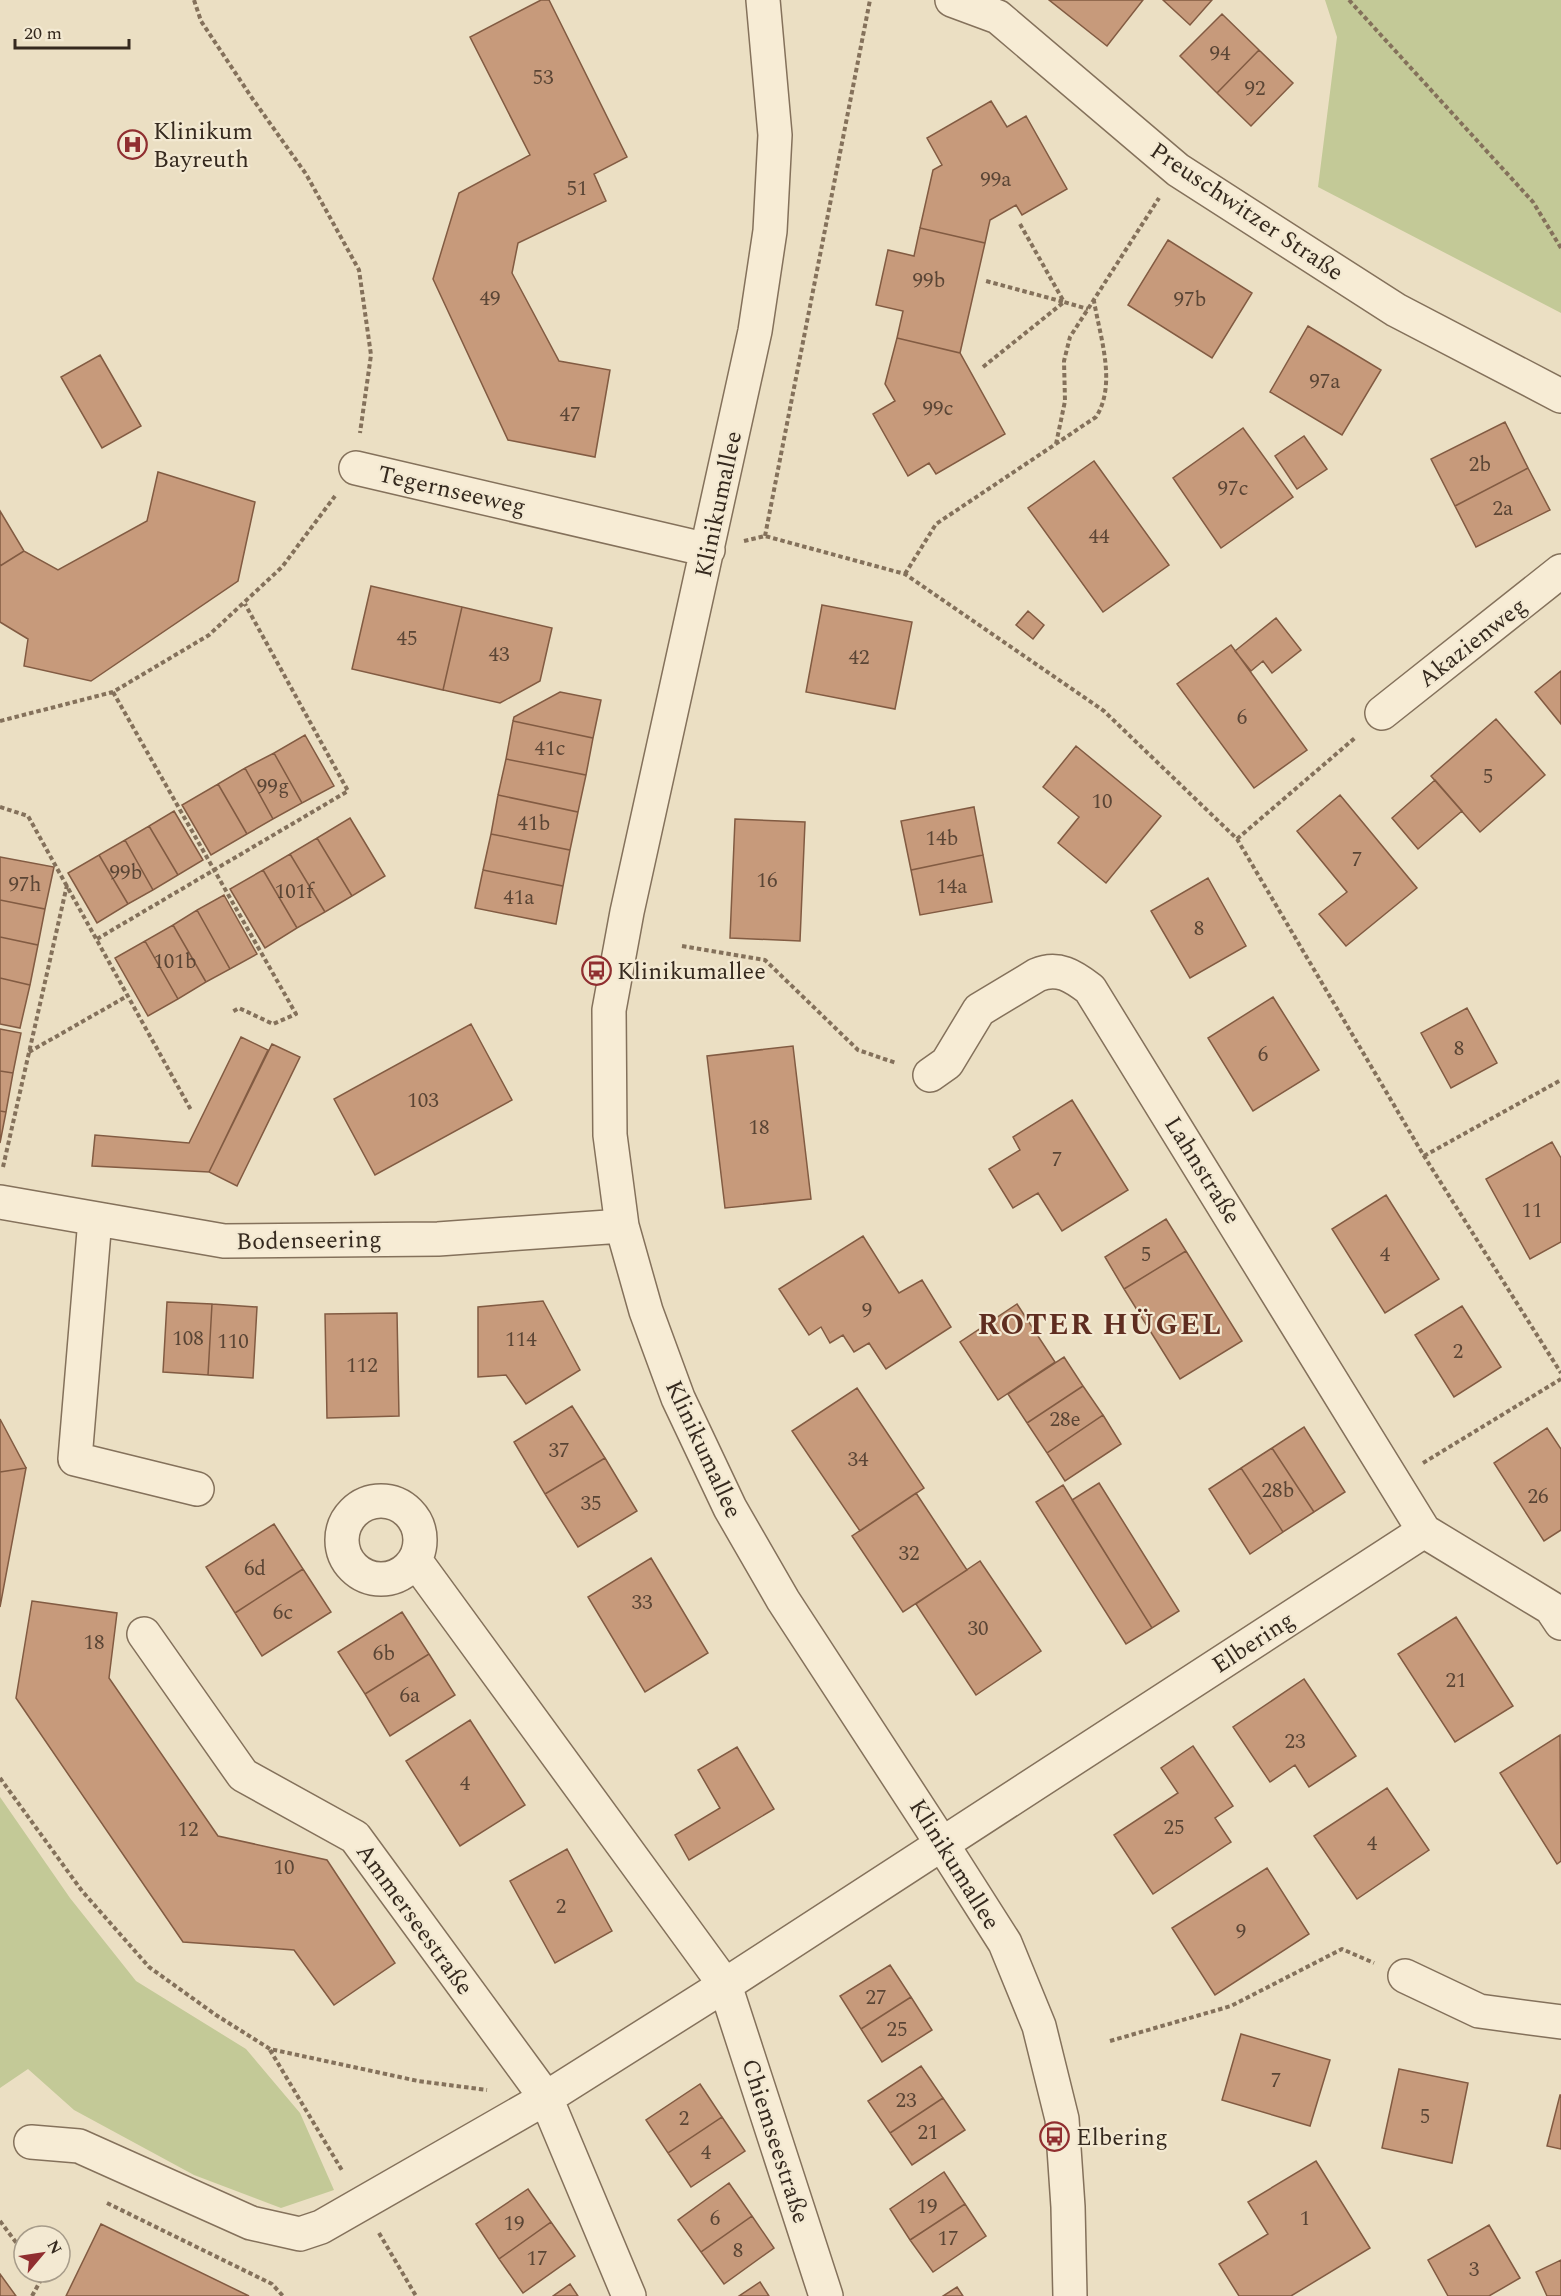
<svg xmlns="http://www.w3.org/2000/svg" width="1561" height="2296" font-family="Spectral,serif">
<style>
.green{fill:#c3c997}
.building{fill:#c79a7b;stroke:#825b42;stroke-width:1.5}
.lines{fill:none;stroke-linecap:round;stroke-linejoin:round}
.minor-casing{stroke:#84715b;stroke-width:36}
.path{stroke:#84715b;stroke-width:4;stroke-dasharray:4.5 3;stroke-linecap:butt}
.minor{stroke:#f7ecd5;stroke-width:33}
.labels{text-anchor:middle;stroke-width:4.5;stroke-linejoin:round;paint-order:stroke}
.number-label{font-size:21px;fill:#5a4535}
.poi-label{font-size:24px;fill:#35291e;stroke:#f3e9d2;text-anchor:start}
.street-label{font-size:24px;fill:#35291e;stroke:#f3e9d2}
.district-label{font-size:30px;font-weight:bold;letter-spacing:1.5px;fill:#5f2d20;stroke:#f3e9d2}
</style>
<rect width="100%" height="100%" fill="#ebdfc3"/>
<path class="green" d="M1325,0H1561V313L1318,187L1337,37Z
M0,1797L70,1898L136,1981L246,2049L300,2113L334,2190L281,2208L194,2175L74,2110L28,2069L0,2088Z"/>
<path class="building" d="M541,0H549L627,157L594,174L606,201L518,243L512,273L559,361L610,370L595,457L508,440L433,279L459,193L530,155L470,37Z
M1049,0H1143L1107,46Z
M1163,0H1212L1190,25Z
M1222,14L1259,50L1217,93L1180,56Z
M1259,50L1293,83L1251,126L1217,93Z
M991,101L1007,127L1026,116L1067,189L1022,215L1016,205L990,220L985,243L920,228L933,170L942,165L927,138Z
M920,228L985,243L960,353L897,338L903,311L876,305L888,250L914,256Z
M1168,240L1252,293L1212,358L1128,305Z
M1308,326L1381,370L1342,435L1270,392Z
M897,338L960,353L1005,434L936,474L929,463L908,476L873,414L895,401L885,384Z
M100,355L141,426L102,448L61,377Z
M1505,422L1528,468L1455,506L1431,459Z
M1243,428L1293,497L1221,548L1173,478Z
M1304,436L1327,469L1297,489L1275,456Z
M1094,461L1169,565L1103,612L1028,508Z
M1528,468L1550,510L1476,547L1455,506Z
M158,472L255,502L238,581L91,681L24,666L28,639L0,622V566L24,551L58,570L147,521Z
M0,511L24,551L0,566Z
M371,586L462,607L443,690L352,669Z
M822,605L912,622L895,709L806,692Z
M462,607L552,628L540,681L500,703L443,690Z
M1028,611L1044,625L1033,639L1016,625Z
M1276,618L1301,650L1272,673L1263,661L1251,671L1235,651Z
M1231,645L1307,750L1254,788L1177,684Z
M1561,671V724L1535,692Z
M560,692L601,700L593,738L513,721L514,717Z
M1496,719L1545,775L1480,832L1431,776Z
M513,721L593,738L586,775L506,759Z
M305,735L334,786L302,803L274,753Z
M1076,746L1161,816L1106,883L1058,843L1079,817L1043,787Z
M274,753L302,803L273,819L245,768Z
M506,759L586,775L578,812L498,795Z
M245,768L273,819L247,834L218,784Z
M1435,780L1462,811L1418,849L1392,818Z
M218,784L247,834L211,855L182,805Z
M498,795L578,812L570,850L491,834Z
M1340,795L1417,888L1346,946L1319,914L1347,892L1297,831Z
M974,807L983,855L911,870L901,821Z
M174,811L203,860L178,875L149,826Z
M350,818L385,876L352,896L317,838Z
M735,819L805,822L800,941L730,938Z
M149,826L178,875L153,890L125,840Z
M491,834L570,850L563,886L483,870Z
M317,838L352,896L325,912L290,854Z
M125,840L153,890L128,904L99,855Z
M290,854L325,912L297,928L263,870Z
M99,855L128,904L97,923L68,873Z
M983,855L992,902L920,915L911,870Z
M0,857L54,867L45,909L0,900Z
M263,870L297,928L265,948L230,889Z
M483,870L563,886L556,924L475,908Z
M1208,878L1246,946L1190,978L1151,911Z
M224,895L257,954L230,969L197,910Z
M0,900L45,909L38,945L0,937Z
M197,910L230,969L206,982L173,925Z
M173,925L206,982L178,999L145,941Z
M0,937L38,945L30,985L0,978Z
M145,941L178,999L148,1016L115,958Z
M0,978L30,985L20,1028L0,1024Z
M1273,997L1319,1070L1253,1111L1208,1038Z
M1467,1008L1497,1063L1451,1088L1421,1033Z
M471,1024L512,1100L375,1175L334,1099Z
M0,1029L21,1033L13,1073L0,1071Z
M241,1037L268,1050L209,1172L92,1166L95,1135L189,1143Z
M272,1044L300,1057L237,1186L209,1172Z
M793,1046L811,1199L725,1208L707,1056Z
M0,1071L13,1073L6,1112L0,1111Z
M1072,1100L1128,1190L1062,1231L1038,1193L1013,1208L989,1169L1020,1150L1013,1137Z
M0,1111L6,1112L0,1143Z
M1552,1142L1561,1158V1242L1530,1259L1486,1179Z
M1386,1195L1439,1279L1385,1313L1332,1229Z
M1166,1219L1186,1251L1124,1289L1105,1257Z
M863,1236L899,1293L922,1280L951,1327L886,1369L869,1343L854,1352L843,1335L830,1343L821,1327L809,1335L779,1289Z
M1186,1251L1242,1341L1180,1379L1124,1289Z
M543,1301L580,1370L526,1404L506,1375L478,1377V1307Z
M167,1302L212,1304L208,1375L163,1372Z
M212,1304L257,1307L253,1378L208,1375Z
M1017,1304L1055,1362L998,1400L960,1342Z
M1462,1306L1501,1367L1454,1397L1415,1335Z
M397,1313L399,1416L327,1418L325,1314Z
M1064,1357L1083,1386L1027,1423L1008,1394Z
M1083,1386L1103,1415L1047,1453L1027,1423Z
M857,1388L924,1488L860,1531L792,1431Z
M572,1406L605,1458L545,1494L514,1442Z
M1103,1415L1121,1444L1065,1481L1047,1453Z
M0,1419L26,1468L0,1472Z
M1304,1427L1345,1492L1314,1512L1272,1448Z
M1547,1428L1561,1449V1530L1544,1541L1494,1463Z
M1272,1448L1314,1512L1283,1532L1241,1468Z
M605,1458L637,1511L578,1547L545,1494Z
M26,1468L0,1607V1472Z
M1241,1468L1283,1532L1250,1554L1209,1489Z
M1099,1483L1179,1611L1152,1628L1072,1500Z
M1063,1485L1152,1628L1126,1644L1036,1502Z
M916,1493L967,1570L903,1612L852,1536Z
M274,1524L303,1569L235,1613L206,1567Z
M651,1558L708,1653L645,1692L588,1597Z
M980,1561L1041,1651L976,1695L916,1604Z
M303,1569L331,1612L262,1656L235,1613Z
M32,1601L117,1613L109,1678L218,1836L327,1860L395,1963L334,2005L294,1950L183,1942L16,1698Z
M402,1612L429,1654L365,1694L338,1652Z
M1456,1617L1513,1706L1455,1742L1398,1654Z
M429,1654L455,1695L390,1736L365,1694Z
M1304,1679L1356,1756L1309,1787L1295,1765L1270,1782L1233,1727Z
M470,1720L525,1805L460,1846L406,1761Z
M1560,1735L1561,1861L1557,1864L1500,1773Z
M1193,1746L1233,1806L1215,1818L1231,1842L1153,1894L1114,1835L1178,1793L1161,1768Z
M737,1747L774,1809L689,1860L675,1835L720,1808L698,1770Z
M1387,1788L1429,1850L1357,1899L1314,1836Z
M567,1849L612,1931L555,1963L510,1881Z
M1267,1868L1309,1934L1215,1995L1172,1928Z
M890,1965L911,1997L861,2029L840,1996Z
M911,1997L932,2030L882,2062L861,2029Z
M1241,2034L1330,2060L1310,2126L1222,2100Z
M921,2066L943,2098L890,2133L868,2101Z
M1399,2069L1468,2083L1452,2163L1382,2148Z
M700,2084L722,2117L668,2153L646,2120Z
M1560,2095H1561V2149L1547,2146Z
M943,2098L965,2130L912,2165L890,2133Z
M722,2117L745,2151L691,2187L668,2153Z
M1316,2161L1370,2248L1291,2296H1239L1219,2264L1268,2234L1248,2202Z
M944,2172L965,2204L910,2240L890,2209Z
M729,2183L752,2216L701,2252L678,2220Z
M528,2189L551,2222L499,2259L476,2224Z
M965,2204L986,2236L933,2272L910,2240Z
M752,2216L774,2248L724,2284L701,2252Z
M551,2222L575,2256L523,2293L499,2259Z
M101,2224L249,2296H66Z
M1489,2225L1520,2278L1489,2296H1448L1428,2260Z
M1561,2260V2296H1547L1536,2272Z
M0,2274L16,2296H0Z
M760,2282L769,2296H739Z
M570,2284L578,2296H553Z
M957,2287L963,2296H943Z"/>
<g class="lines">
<defs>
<path id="minor" d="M763,0L775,135L770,231L755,331L627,912L609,1010L610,1135L622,1226L646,1311L678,1398L730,1508L783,1600L942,1844L1005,1943L1039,2026L1062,2119L1068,2207L1070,2296
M952,0L998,17L1178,170L1396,310L1561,396
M356,468L708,550
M1382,713L1561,571
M930,1075L947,1063L979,1010L1037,975C1058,966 1073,976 1090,989L1424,1531L1551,1608L1561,1623
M0,1202L224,1241L438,1239L622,1226
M95,1219L75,1459L197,1489
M342 1540a39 39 0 1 1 78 0a39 39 0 1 1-78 0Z
M415,1560L725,1985L826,2296
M144,1634L243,1775L355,1837L546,2098L629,2296
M1405,1976L1479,2011L1561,2022
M31,2142L79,2146L251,2223L300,2234L321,2227L546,2098L725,1985L1424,1531"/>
</defs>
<use href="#minor" class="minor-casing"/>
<path class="path" d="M194,0L201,21L252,98L306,174L359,270L371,355L360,433
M1349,0L1533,202L1561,248
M1020,224L1064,302L1088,309
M983,367L1064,302L986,281
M1056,444L1065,401L1064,361L1070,337L1159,198
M765,536L870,0
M744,541L765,536L905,574L1104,711L1237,839L1424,1156L1561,1373
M905,574L936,524L1096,417C1117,384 1100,337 1094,301
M113,692L296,1014L273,1024L239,1008L232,1012
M0,721L113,692L209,635L282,567L335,496
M0,807L28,816L191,1110
M1237,839L1356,737
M97,939L348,791L245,604
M682,946L765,960L858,1050L896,1063
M29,1052L129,995
M1424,1156L1561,1080
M3,1167L67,885
M1423,1463L1561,1379
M0,1778L82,1891L149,1967L216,2015L270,2049L418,2081L487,2090
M1110,2041L1231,2006L1342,1949L1374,1963
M270,2050L343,2172
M107,2203L272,2284L283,2296
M0,2221L24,2253
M379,2233L416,2296
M32,2296L42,2278L38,2272"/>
<use href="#minor" class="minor"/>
</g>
<defs>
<symbol id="hospital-ring" viewBox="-11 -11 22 22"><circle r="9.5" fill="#f3e9d2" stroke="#902e30" stroke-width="1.5"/><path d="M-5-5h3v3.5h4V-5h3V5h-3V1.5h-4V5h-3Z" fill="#902e30"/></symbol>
<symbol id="bus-ring" viewBox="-11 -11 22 22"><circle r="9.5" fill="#f3e9d2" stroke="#902e30" stroke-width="1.5"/><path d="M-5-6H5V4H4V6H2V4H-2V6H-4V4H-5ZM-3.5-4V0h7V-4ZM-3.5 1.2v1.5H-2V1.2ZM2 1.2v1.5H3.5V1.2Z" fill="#902e30"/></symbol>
</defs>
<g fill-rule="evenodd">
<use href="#hospital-ring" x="116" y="128" width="33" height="33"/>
<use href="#bus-ring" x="580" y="954" width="33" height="33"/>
<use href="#bus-ring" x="1038" y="2120" width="33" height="33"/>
</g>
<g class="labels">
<g class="number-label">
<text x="1220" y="60">94</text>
<text x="543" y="84">53</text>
<text x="1255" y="95">92</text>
<text x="996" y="186">99a</text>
<text x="577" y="195">51</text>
<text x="929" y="287">99b</text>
<text x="490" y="305">49</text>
<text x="1190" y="306">97b</text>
<text x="1325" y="388">97a</text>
<text x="938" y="415">99c</text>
<text x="570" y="421">47</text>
<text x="1480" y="471">2b</text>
<text x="1233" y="495">97c</text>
<text x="1503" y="515">2a</text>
<text x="1099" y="543">44</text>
<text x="407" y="645">45</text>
<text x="499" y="661">43</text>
<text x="859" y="664">42</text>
<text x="1242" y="724">6</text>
<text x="550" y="755">41c</text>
<text x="1488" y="783">5</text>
<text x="273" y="793">99g</text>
<text x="1102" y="808">10</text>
<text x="534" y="830">41b</text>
<text x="942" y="845">14b</text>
<text x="1357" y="866">7</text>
<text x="126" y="879">99b</text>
<text x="767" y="887">16</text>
<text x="25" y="891">97h</text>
<text x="952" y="893">14a</text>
<text x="294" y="898">101f</text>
<text x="519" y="904">41a</text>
<text x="1199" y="935">8</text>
<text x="175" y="968">101b</text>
<text x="1459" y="1055">8</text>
<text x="1263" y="1061">6</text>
<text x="423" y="1107">103</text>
<text x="759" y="1134">18</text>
<text x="1057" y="1166">7</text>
<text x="1532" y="1217">11</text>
<text x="1146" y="1261">5</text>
<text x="1385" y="1261">4</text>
<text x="867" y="1317">9</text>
<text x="188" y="1345">108</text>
<text x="521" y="1346">114</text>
<text x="233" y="1348">110</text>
<text x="1458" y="1358">2</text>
<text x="362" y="1372">112</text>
<text x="1065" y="1426">28e</text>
<text x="559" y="1457">37</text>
<text x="858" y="1466">34</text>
<text x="1278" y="1497">28b</text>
<text x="1538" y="1503">26</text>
<text x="591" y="1510">35</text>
<text x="909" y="1560">32</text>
<text x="255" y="1575">6d</text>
<text x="642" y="1609">33</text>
<text x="283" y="1619">6c</text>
<text x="978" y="1635">30</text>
<text x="94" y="1649">18</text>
<text x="384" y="1660">6b</text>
<text x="1456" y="1687">21</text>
<text x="410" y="1702">6a</text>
<text x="1295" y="1748">23</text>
<text x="465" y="1790">4</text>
<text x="1174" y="1834">25</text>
<text x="188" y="1836">12</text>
<text x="1372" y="1850">4</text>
<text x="284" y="1874">10</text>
<text x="561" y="1913">2</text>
<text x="1241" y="1938">9</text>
<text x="876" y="2004">27</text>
<text x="897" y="2036">25</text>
<text x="1276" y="2087">7</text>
<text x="906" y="2107">23</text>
<text x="1425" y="2123">5</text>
<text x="684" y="2125">2</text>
<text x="928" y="2139">21</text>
<text x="706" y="2159">4</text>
<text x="927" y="2213">19</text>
<text x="715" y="2225">6</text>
<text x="1305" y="2225">1</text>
<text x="514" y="2230">19</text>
<text x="948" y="2245">17</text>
<text x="738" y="2257">8</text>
<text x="537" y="2265">17</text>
<text x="1474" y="2276">3</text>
</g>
<g class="poi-label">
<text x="153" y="139">Klinikum<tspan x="153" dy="28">Bayreuth</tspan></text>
<text x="617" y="979">Klinikumallee</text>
<text x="1076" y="2145">Elbering</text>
</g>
<g class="street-label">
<text transform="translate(1247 211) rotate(34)" y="8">Preuschwitzer Straße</text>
<text transform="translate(452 490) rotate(13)" y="8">Tegernseeweg</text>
<text transform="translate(718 504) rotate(-78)" y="8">Klinikumallee</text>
<text transform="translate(1472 642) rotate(-38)" y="8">Akazienweg</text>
<text transform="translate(1203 1170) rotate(58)" y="8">Lahnstraße</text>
<text transform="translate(309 1240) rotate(-1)" y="8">Bodenseering</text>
<text transform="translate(704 1449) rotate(65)" y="8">Klinikumallee</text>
<text transform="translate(1253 1642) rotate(-33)" y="8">Elbering</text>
<text transform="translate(955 1864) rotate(58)" y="8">Klinikumallee</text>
<text transform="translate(415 1919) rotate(54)" y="8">Ammerseestraße</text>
<text transform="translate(776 2141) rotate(72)" y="8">Chiemseestraße</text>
</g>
<g class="district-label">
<text x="1100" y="1334">ROTER HÜGEL</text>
</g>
</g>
<g transform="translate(42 2254) rotate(61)"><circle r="28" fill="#f3e9d2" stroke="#a79c8a" stroke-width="1.5"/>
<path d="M0-4.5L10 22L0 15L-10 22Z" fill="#902e30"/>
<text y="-9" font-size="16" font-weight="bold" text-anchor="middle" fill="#35291e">N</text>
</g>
<path d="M15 39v9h114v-9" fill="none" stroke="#35291e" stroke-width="3"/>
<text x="24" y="39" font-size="18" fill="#35291e" stroke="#f3e9d2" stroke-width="4.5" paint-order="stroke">20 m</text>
</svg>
